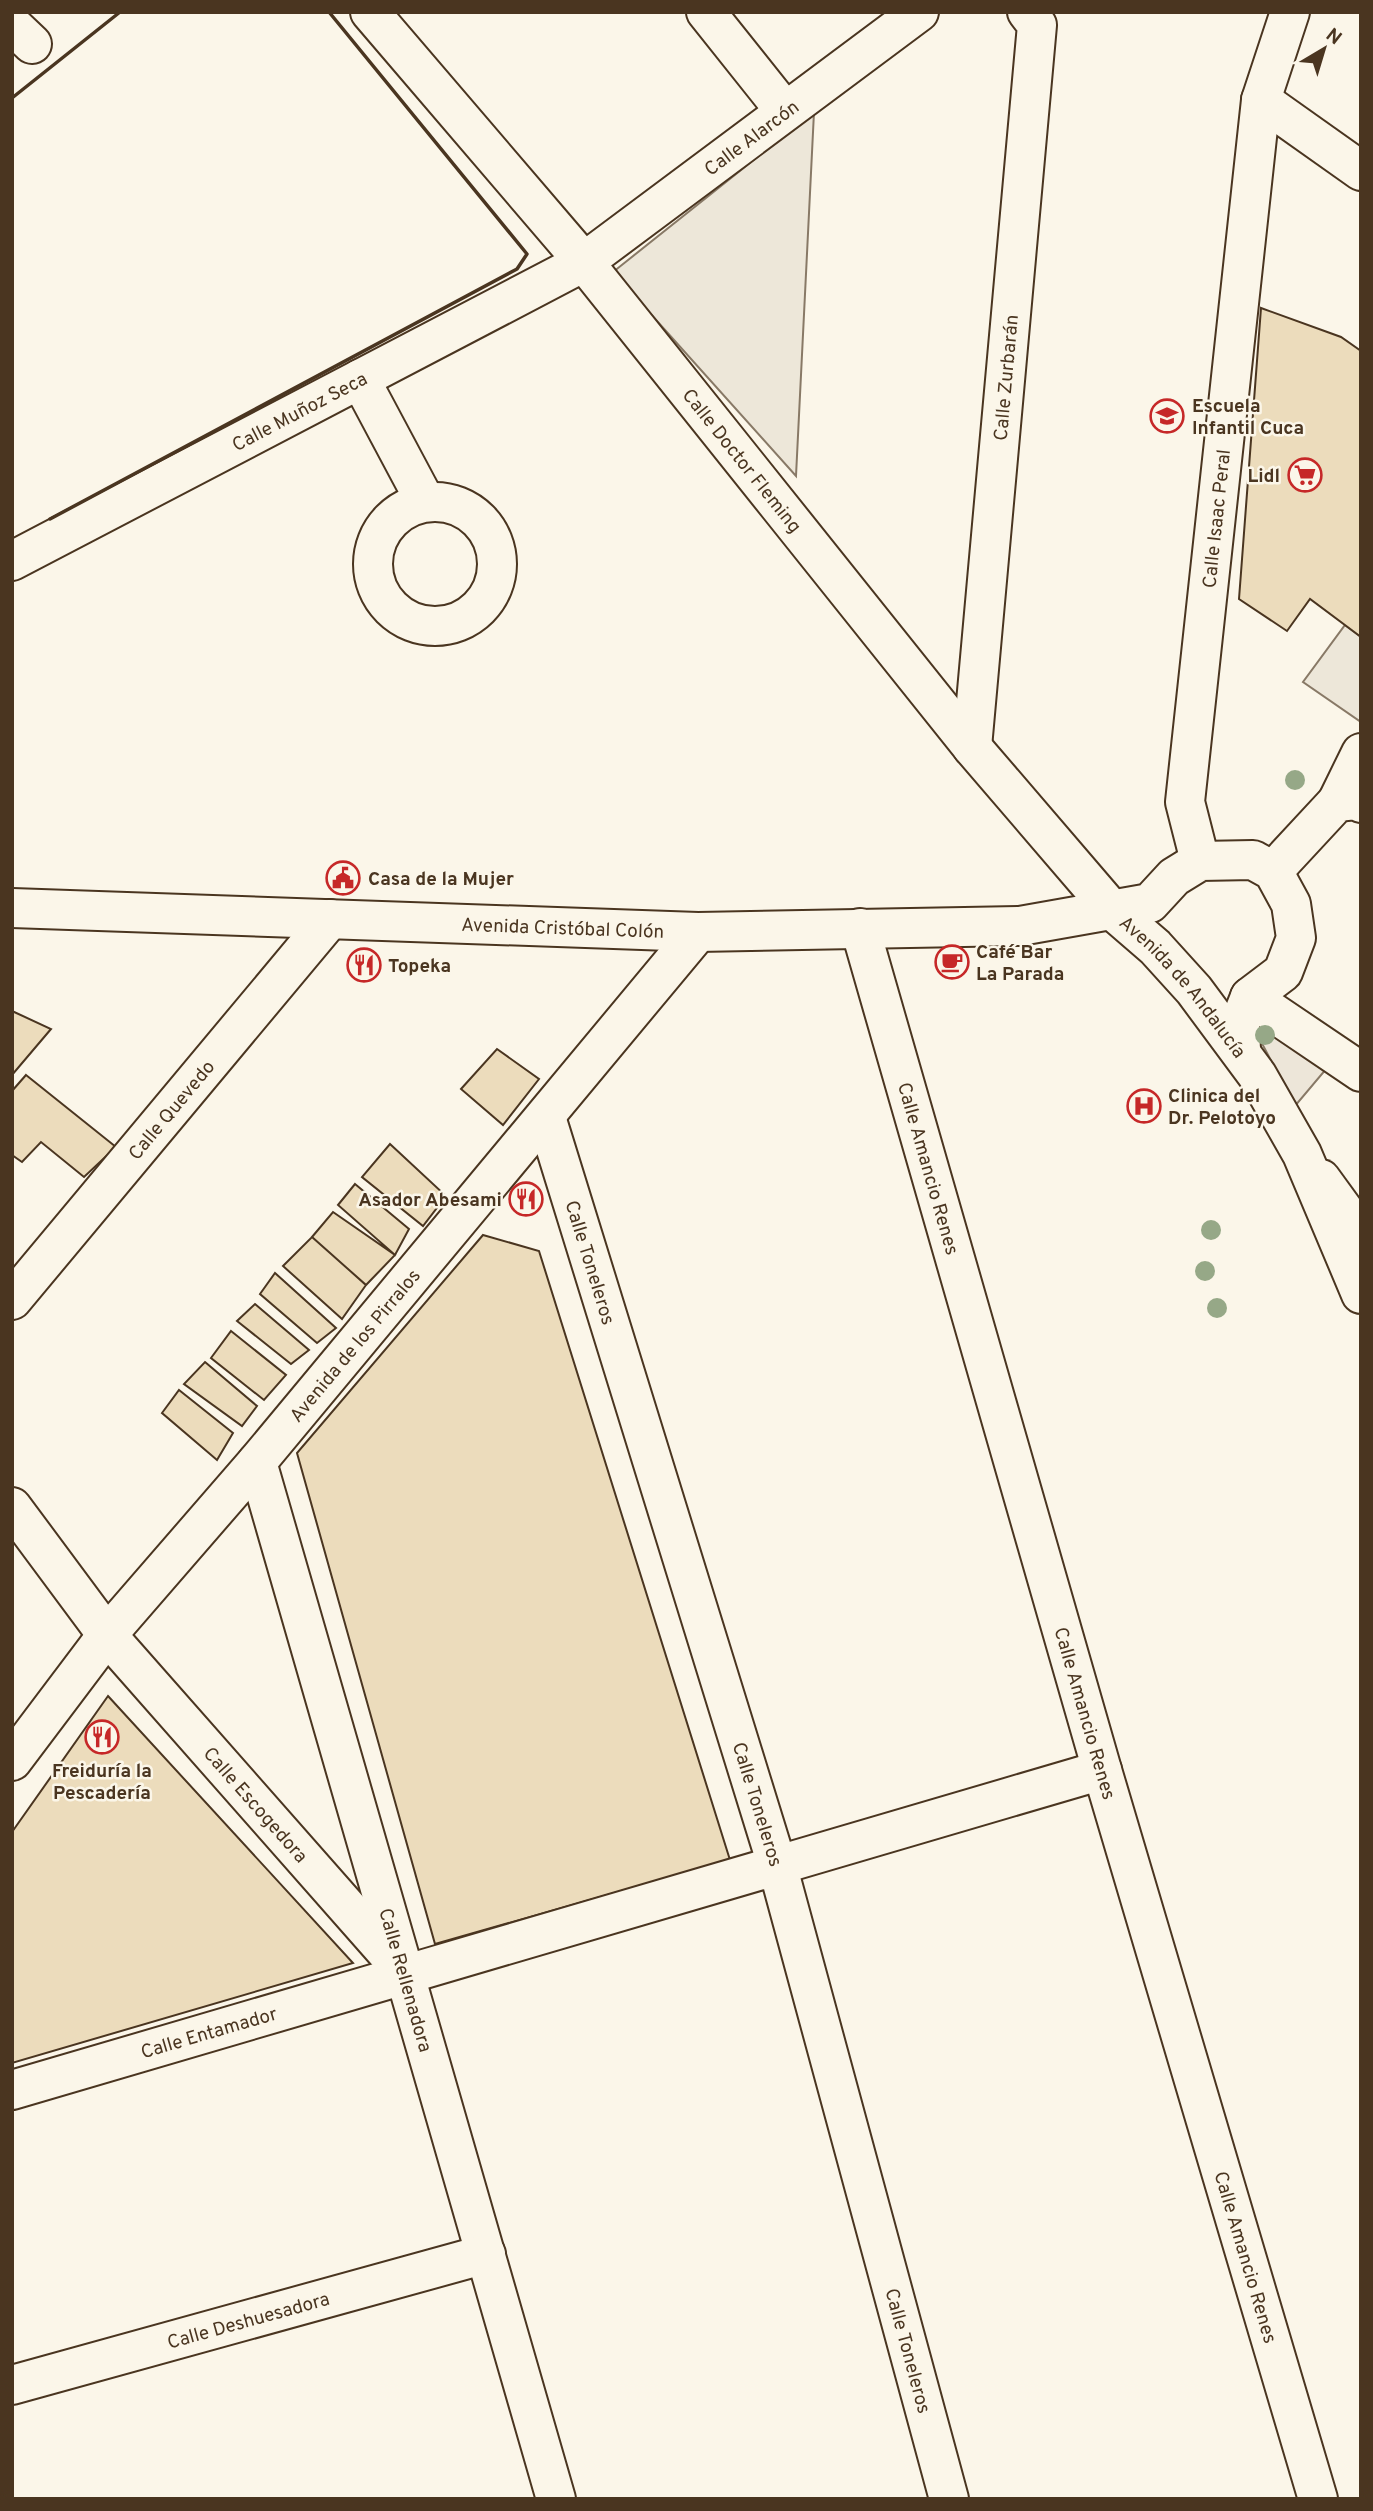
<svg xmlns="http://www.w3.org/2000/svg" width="1373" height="2511" font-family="Overpass,sans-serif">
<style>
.green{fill:#ede6d9;stroke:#887966;stroke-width:2}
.parking{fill:#ede7d9;stroke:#887966;stroke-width:2}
.building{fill:#ecdcbc;stroke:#4a3520;stroke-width:2}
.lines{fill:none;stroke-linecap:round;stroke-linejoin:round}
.minor-casing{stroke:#4a3520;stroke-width:42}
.major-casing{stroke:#4a3520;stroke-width:42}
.minor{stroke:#fbf6e9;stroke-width:38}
.major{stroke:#fbf6e9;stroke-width:38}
.wall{stroke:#4a3520;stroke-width:3.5}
.tree{fill:#96a887}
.labels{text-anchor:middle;stroke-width:5;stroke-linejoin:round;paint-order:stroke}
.street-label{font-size:19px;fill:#4a3520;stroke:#fbf6e9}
.poi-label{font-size:19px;font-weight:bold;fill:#4a3520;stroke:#fbf6e9;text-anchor:start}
</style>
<rect width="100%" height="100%" fill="#fbf6e9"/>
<path class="green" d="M1248,1017L1327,1068L1295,1106Z"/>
<path class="parking" d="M814,112L796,476L613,272Z
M1345,625L1361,637V722L1303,682Z"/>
<path class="building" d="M1261,308L1341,337L1361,351V637L1310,599L1287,631L1239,599Z
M12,1011L51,1029L12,1075Z
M497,1049L539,1079L503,1125L461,1089Z
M26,1075L116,1147L84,1177L41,1142L22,1162L12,1155V1091Z
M390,1144L446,1196L423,1226L362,1177Z
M355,1184L409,1229L395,1255L338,1205Z
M333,1212L395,1255L366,1285L312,1237Z
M483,1235L539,1251L730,1860L435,1944L297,1453Z
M312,1237L366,1285L342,1319L283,1266Z
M275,1273L336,1328L317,1343L260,1294Z
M255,1304L309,1350L291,1364L237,1321Z
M231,1331L286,1375L264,1400L211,1358Z
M205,1362L257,1406L242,1426L184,1384Z
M179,1390L233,1433L217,1460L162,1413Z
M108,1696L353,1963L12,2063V1832Z"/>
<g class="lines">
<defs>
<g id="minor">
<path d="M706,12L785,111"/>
<path d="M12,25L32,44"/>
<path d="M1261,100L1361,171"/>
<path d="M360,379L425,501"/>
<circle cx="435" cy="564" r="62"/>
<path id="s1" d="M12,561L584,262L919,12"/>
<path id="s2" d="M972,747L1037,25L1027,12"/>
<path d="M1337,802L1361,753"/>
<path d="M1273,871L1337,802L1356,800L1361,803"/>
<path id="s3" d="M860,928L1102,1770L1318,2499"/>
<path d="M1250,997L1361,1072"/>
<path id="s4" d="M546,1117L778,1868L949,2499"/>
<path d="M1321,1179L1361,1234"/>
<path id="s5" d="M12,1300L330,919"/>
<path id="s6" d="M257,1462L556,2499"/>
<path id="s7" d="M12,1507L107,1635L397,1964"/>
<path id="s8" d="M12,1761L107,1635L257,1462L698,932"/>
<path id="s9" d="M12,2090C375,1982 739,1879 1102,1770"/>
<path id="s10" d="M12,2385L486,2254"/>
</g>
<g id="major">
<path id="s11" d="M370,12L584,262L972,747L1111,909L1155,947L1194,990L1257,1075L1302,1154L1361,1294"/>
<path id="s12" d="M1200,861L1185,802L1261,100L1290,12"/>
<path id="s13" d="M12,908L698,932L1020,926L1150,903L1174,877L1200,861L1253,860L1273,871L1291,904L1296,938L1283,972L1250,997L1240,1022L1241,1052"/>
</g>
</defs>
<use href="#minor" class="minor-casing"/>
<use href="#major" class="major-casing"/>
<use href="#minor" class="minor"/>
<use href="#major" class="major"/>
<path class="wall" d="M12,98L120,12
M50,519L517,269L527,254L329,12"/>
</g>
<g class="tree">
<circle cx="1295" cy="780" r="10"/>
<circle cx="1265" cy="1035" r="10"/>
<circle cx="1211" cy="1230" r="10"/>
<circle cx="1205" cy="1271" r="10"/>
<circle cx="1217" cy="1308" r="10"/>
</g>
<defs>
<symbol id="school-ring" viewBox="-11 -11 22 22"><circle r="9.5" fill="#fbf6e9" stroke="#c62828" stroke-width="1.5"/><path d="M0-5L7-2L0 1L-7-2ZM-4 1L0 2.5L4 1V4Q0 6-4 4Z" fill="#c62828"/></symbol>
<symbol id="supermarket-ring" viewBox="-11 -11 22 22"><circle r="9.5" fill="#fbf6e9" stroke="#c62828" stroke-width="1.5"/><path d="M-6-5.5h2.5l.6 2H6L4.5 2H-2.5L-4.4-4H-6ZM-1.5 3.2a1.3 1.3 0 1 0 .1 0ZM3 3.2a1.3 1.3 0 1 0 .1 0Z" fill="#c62828"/></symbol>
<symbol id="civic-ring" viewBox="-11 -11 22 22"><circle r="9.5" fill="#fbf6e9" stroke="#c62828" stroke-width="1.5"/><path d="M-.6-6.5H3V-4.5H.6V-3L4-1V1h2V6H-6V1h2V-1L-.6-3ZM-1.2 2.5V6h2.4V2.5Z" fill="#c62828"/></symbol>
<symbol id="cafe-ring" viewBox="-11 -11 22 22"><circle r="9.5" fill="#fbf6e9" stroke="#c62828" stroke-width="1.5"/><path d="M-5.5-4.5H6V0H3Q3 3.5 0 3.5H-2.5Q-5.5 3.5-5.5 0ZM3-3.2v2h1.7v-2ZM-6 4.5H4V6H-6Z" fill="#c62828"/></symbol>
<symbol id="restaurant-ring" viewBox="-11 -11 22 22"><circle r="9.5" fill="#fbf6e9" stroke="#c62828" stroke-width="1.5"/><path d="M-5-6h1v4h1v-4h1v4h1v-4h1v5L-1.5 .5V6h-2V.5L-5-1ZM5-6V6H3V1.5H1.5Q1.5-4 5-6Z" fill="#c62828"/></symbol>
<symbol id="hospital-ring" viewBox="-11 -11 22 22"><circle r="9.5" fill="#fbf6e9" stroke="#c62828" stroke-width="1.5"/><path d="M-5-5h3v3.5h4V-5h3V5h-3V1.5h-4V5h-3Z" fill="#c62828"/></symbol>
</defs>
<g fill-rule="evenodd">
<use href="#school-ring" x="1148" y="397" width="38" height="38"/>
<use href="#supermarket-ring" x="1286" y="456" width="38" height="38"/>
<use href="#civic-ring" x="324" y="859" width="38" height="38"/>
<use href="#cafe-ring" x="933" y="943" width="38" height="38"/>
<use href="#restaurant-ring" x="345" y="946" width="38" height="38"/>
<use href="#hospital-ring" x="1125" y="1087" width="38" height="38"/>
<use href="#restaurant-ring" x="507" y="1180" width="38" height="38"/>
<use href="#restaurant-ring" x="83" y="1718" width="38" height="38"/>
</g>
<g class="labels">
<g class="street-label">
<text dy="7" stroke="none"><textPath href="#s1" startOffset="854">Calle Alarcón</textPath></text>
<text dy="7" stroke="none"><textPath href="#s2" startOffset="371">Calle Zurbarán</textPath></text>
<text dy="7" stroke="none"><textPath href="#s1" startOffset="324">Calle Muñoz Seca</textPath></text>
<text dy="7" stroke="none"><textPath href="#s11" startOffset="583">Calle Doctor Fleming</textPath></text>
<text dy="7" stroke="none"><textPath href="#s12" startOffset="346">Calle Isaac Peral</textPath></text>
<text dy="7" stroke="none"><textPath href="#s13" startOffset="551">Avenida Cristóbal Colón</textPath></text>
<text dy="7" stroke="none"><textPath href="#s11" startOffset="1270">Avenida de Andalucía</textPath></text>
<text dy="7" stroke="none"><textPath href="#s5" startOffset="248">Calle Quevedo</textPath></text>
<text dy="7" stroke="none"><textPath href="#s3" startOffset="250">Calle Amancio Renes</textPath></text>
<text dy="7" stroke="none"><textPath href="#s4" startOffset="152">Calle Toneleros</textPath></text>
<text dy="7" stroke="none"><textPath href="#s8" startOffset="539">Avenida de los Pirralos</textPath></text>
<text dy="7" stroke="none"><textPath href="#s3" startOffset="817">Calle Amancio Renes</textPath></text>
<text dy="7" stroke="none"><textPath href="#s7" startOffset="385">Calle Escogedora</textPath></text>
<text dy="7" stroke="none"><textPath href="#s4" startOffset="719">Calle Toneleros</textPath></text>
<text dy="7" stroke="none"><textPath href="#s6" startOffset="539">Calle Rellenadora</textPath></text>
<text dy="7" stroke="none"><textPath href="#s9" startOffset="205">Calle Entamador</textPath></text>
<text dy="7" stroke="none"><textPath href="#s3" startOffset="1384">Calle Amancio Renes</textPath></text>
<text dy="7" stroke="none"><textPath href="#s10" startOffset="245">Calle Deshuesadora</textPath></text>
<text dy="7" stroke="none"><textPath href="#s4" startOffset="1286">Calle Toneleros</textPath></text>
</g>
<g class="poi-label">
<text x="1192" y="412">Escuela<tspan x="1192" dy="22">Infantil Cuca</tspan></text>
<text x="1280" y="482" text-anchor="end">Lidl</text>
<text x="368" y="885">Casa de la Mujer</text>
<text x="976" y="958">Café Bar<tspan x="976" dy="22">La Parada</tspan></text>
<text x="388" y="972">Topeka</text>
<text x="1168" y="1102">Clinica del<tspan x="1168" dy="22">Dr. Pelotoyo</tspan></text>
<text x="502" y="1206" text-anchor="end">Asador Abesami</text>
<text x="102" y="1777" text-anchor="middle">Freiduría la<tspan x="102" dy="22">Pescadería</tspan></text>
</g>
</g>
<rect width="1373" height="2511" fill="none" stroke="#4a3520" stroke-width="28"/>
<g transform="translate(1324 49) rotate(38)" stroke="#fbf6e9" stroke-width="5" paint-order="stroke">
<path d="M0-5L12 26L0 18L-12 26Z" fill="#4a3520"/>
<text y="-10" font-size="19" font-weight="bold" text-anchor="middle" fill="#4a3520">N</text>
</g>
</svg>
